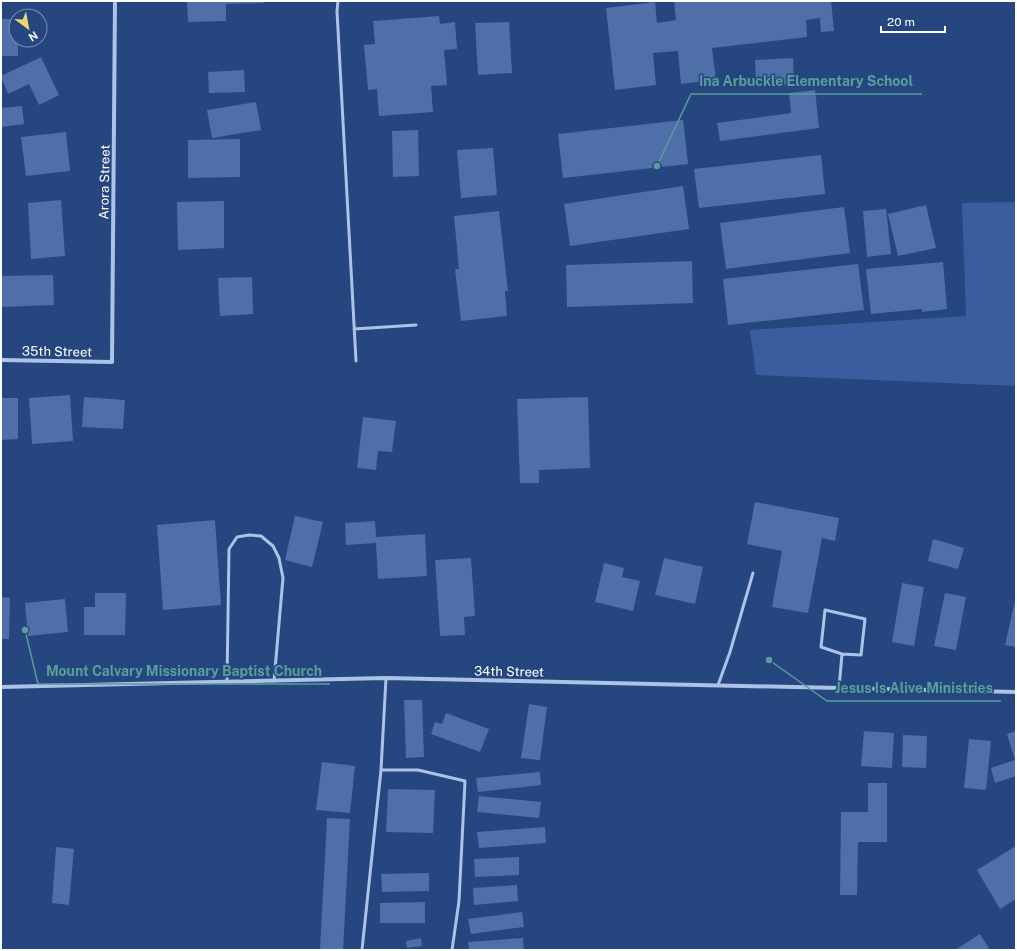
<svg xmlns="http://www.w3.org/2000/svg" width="1017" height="951" font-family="'Public Sans',sans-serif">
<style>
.green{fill:#3a5e9d}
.building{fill:#4e6fa8}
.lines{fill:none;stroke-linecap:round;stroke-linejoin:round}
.service{stroke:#acc2e6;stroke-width:3}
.minor{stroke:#acc2e6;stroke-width:4}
.labels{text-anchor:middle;stroke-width:3;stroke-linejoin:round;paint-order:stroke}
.street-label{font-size:13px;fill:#fff;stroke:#25467f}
.leader{fill:none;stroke:#579f9a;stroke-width:1.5}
.callout-dot{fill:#579f9a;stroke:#25467f;stroke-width:1.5}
.callout-label{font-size:14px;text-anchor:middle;font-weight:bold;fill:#579f9a;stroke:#25467f;stroke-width:3;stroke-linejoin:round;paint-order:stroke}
</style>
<rect width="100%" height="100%" fill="#25467f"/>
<path class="green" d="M1016,202V386L756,375L750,330L966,316L962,203Z"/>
<path class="building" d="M187,1H264V3L226,4V21L188,22Z
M674,1H831L834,31L821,32L820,18L806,20L807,37L712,48L716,80L681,84L678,51L653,53L656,85L615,90L606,8L655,2L657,23L676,20Z
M439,16L440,24L455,22L457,49L444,50L447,85L431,86L433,112L379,116L377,89L368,90L364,45L375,44L373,21Z
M1,19H16V40H18V56H1Z
M509,22L512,73L478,75L475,23Z
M41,57L59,95L39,105L29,84L8,94L1,76Z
M793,58L794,84L756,86L755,60Z
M244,70L245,92L209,93L208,72Z
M815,90L819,128L720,141L717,123L791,113L789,93Z
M256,102L261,130L212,138L207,110Z
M22,106L24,124L1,127V108Z
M683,120L688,164L563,178L558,134Z
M418,130L419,176L393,177L392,131Z
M66,132L70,171L26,176L21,137Z
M240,139V177L188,178V140Z
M493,148L497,195L461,198L457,150Z
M821,155L825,194L699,208L694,169Z
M683,186L689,229L570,246L564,204Z
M61,200L65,256L31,259L28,203Z
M224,201V248L178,250L177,202Z
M926,205L936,248L898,256L888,214Z
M844,207L850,253L726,269L720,223Z
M886,209L891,254L867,257L863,211Z
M499,211L508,291H505L507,316L461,321L455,269H459L454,216Z
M692,261L693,303L567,307L566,265Z
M943,262L947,309L922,312V309L871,314L866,269Z
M858,264L864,310L728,325L723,279Z
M53,275L54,305L1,307V276Z
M252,277L253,314L220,316L218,278Z
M70,395L73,441L32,444L29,398Z
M84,397L125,400L123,429L82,427Z
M588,397L590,468L539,470V483H520L517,399Z
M1,398H18V439L1,440Z
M363,417L396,421L392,452L378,451L376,470L357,468Z
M755,502L839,518L835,541L822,538L808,613L772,607L782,551L747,544Z
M295,516L323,522L312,567L285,560Z
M215,520L221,605L163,610L157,525Z
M375,521L376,537L425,534L427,576L378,579L376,543L346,545L345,523Z
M933,539L964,548L958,569L928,561Z
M471,558L475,616L464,617L465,635L440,636L435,560Z
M664,558L703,567L695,604L655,595Z
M604,563L624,568L622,577L640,581L633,611L595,602Z
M902,583L924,587L914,646L892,642Z
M95,593H126L125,635H84V607H95Z
M945,593L966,597L956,650L934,646Z
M1,597L10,598L9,639H1Z
M65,599L68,632L28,636L25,603Z
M1015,601H1016V647L1005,645Z
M404,700H422L424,757L406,758Z
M529,704L547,707L540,760L521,758Z
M446,713L489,729L480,752L431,734L435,722L442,724Z
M864,731L894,733L892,768L861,766Z
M1016,731V776L995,783L991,768L1015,760L1007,734Z
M903,735L927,736L926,768L902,767Z
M969,739L991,741L986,790L964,788Z
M322,762L355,766L350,813L316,810Z
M540,772L541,785L478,792L476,778Z
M868,783H887V842H858L857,895H840L841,812H868Z
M388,789L435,790L433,833L386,832Z
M479,796L541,802L539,818L477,812Z
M327,818L350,819L343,950H320Z
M545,827L546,843L479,848L477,832Z
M1016,846V899L1000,909L977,870Z
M56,847L74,849L69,905L52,903Z
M519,857V875L475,877L474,859Z
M429,873V891L382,892L381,874Z
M517,885L518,901L474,905L473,888Z
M425,902V923H380V903Z
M522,912L524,927L471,934L468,919Z
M980,934L990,950H955Z
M421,938L422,946L407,948L406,941Z
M523,938L524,950H469L468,942Z"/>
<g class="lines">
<path class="service" d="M338,1L337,11L356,361
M354,329L416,325
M227,682L229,549L237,537L249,535L261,536L273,546L279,558L283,578L274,681
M718,685L730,652L753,573
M839,688L842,654L861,655L865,619L825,610L821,647L842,654
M381,770H418L465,781L459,901L452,950
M362,950L381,770L386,678"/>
<path class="minor" d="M1,360L112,362L115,1
M1,687L386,678L1016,692"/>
</g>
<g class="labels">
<g class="street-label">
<text transform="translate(104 182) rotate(-89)" y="5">Arora Street</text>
<text transform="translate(57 351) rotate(1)" y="5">35th Street</text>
<text transform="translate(509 671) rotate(1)" y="5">34th Street</text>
</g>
</g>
<path class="leader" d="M657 166L691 94H922M25 630L38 684H330M769 660L827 701H1001"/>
<g class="callout-dot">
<circle cx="657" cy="166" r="4"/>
<circle cx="25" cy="630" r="4"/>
<circle cx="769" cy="660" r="4"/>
</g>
<g class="callout-label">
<text x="806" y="86">Ina Arbuckle Elementary School</text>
<text x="184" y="676">Mount Calvary Missionary Baptist Church</text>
<text x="914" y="693">Jesus Is Alive Ministries</text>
</g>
<rect width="1017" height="951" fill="none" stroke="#ffffff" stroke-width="4"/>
<g transform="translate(28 28) rotate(148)"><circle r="19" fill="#25467f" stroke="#7c90b2"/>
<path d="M0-3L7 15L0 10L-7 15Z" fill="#efd570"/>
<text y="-6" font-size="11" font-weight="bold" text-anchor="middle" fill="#ffffff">N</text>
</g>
<path d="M881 26v6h64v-6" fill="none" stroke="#ffffff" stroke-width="2"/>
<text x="887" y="26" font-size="12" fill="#ffffff" stroke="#25467f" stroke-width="3" paint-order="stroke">20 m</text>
</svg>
